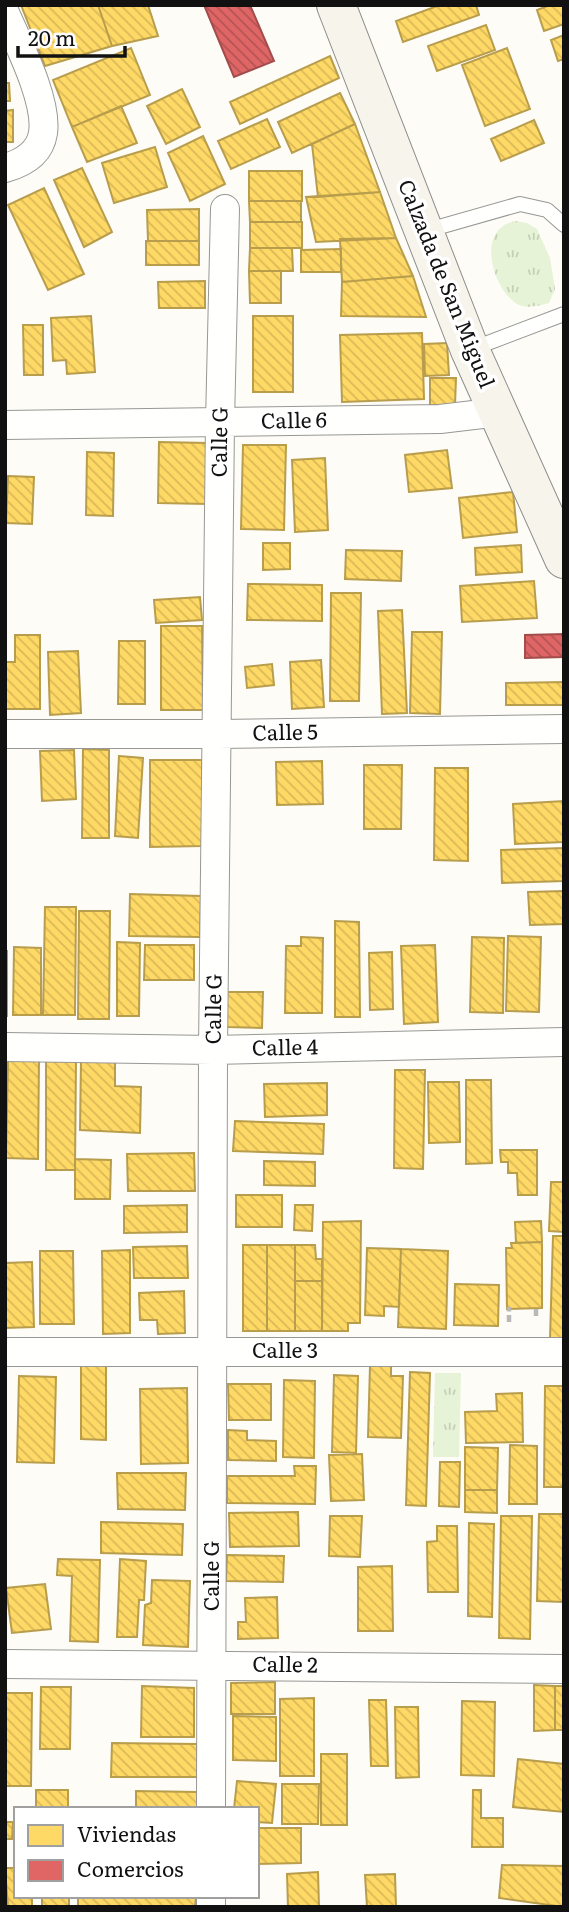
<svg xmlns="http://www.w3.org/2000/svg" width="569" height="1912" font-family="Literata,serif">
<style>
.grass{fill:url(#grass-tufts)}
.homes{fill:url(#homes-back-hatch);stroke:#b89d4c;stroke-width:2}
.shops{fill:url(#shops-back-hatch);stroke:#a24c4c;stroke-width:2}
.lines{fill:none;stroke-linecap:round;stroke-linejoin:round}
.lane-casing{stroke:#979795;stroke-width:16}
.street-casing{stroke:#979795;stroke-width:30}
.secondary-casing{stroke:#8e8d8b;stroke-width:40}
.path{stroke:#b9b9b8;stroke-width:4.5;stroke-dasharray:7 3.5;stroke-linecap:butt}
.lane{stroke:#fffffe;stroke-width:14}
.street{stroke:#fffffe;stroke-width:28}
.secondary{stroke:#f6f4eb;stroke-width:38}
.labels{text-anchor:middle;stroke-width:7;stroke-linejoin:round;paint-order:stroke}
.street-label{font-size:21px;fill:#111;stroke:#fff}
</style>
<defs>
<pattern id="grass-tufts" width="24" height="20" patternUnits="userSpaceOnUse" patternTransform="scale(1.75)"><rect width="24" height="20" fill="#e7f3d7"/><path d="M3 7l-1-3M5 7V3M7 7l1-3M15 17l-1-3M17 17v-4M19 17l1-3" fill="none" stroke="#c5cfb8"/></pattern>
<pattern id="homes-back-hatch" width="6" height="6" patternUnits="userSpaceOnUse" patternTransform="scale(1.75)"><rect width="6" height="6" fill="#ffd966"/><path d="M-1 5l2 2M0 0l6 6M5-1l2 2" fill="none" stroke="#dab957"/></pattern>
<pattern id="shops-back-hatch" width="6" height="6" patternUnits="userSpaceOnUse" patternTransform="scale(1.75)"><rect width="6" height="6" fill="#e06666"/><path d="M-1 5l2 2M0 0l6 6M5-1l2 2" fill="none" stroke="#b45353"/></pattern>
</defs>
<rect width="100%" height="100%" fill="#fdfcf7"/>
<path class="grass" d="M516,221L527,223L537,229L550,258L555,289L549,303C541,305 531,308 522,306C496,299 471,228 516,221Z
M435,1373H461L459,1457H433Z"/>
<path class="homes" d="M21,5H98L112,46L45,66Z
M98,5H148L158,36L112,46Z
M440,5H476L479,15L403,42L396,21Z
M550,5H564V24L544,31L537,10Z
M486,25L495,50L437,71L428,46Z
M564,35V59L558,61L551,40Z
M131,48L150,95L72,127L53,80Z
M507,48L530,109L485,126L462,65Z
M330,56L339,78L240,124L230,102Z
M5,83H9L10,101H5Z
M182,89L200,127L166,144L147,106Z
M340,93L355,124L292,153L278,122Z
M121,106L137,143L87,162L72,127Z
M13,110V142H5V111Z
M267,119L280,147L231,169L218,141Z
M534,120L544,143L501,161L491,139Z
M355,124L380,192L318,197L312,144Z
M203,136L225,184L190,201L168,153Z
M155,147L167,187L114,203L102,163Z
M82,168L112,232L84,247L54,180Z
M249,171H302V201H249Z
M44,188L84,274L48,290L8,205Z
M380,192L396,238L316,242L306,197Z
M249,201H301V222H250Z
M199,209V241H148L147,210Z
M250,222H302V248H250Z
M396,238L413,276L342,282L340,239Z
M146,241H199V265H146Z
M250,248H292L293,271H249Z
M341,249V272H301V250Z
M249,271H281V303H250Z
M413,276L426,317L341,316L342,282Z
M205,281V308H159L158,282Z
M91,316L95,372L67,374L66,360L53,361L51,318Z
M253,316H293V392H253Z
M23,325H43V375H24Z
M422,333L424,399L342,402L340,335Z
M447,343L449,375L425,376L424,344Z
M430,378H456L455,405H430Z
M159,442L208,443L207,504L158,503Z
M243,445H286L284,530L241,529Z
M447,450L452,488L409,492L405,455Z
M87,452L114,453L113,516L86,515Z
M325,458L328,530L295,532L292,460Z
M8,476L34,477L32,524L6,523Z
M513,492L517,532L463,538L459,498Z
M263,543H290V569L263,570Z
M521,545L522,572L476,575L475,548Z
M346,550L402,551L401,581L345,579Z
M534,581L537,618L462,622L460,586Z
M248,584L322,585V621L247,620Z
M331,593H361L359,701H330Z
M200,597L202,620L156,623L154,600Z
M402,610L407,713L382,714L378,611Z
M161,626H202L203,710H161Z
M412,632H442L440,714L410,713Z
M15,635H40V709H5V662H15Z
M119,641H145V704H118Z
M78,651L81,713L50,715L48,652Z
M321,660L324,707L292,709L290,662Z
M272,664L274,685L247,688L245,667Z
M564,682V705H506V683Z
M83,749L109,750V838H82Z
M74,750L76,799L42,801L40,751Z
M119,756L143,758L138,838L115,836Z
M150,760H202V846L150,847Z
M322,761L323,804L277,805L276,762Z
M364,765H402L401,829H364Z
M435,768H468V861L434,860Z
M564,801V842L515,844L513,804Z
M564,848V881L502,883L501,850Z
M564,891V924L530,925L528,892Z
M130,894L201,896L200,937L129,936Z
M45,907H76L75,1015H43Z
M79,911H110L109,1019H78Z
M335,921L359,922L360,1017H335Z
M508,936L541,937L539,1012L506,1011Z
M301,937L323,938L322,1013H285L286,946H301Z
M472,937L504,938L503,1013L470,1012Z
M117,942L140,943L139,1016H117Z
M145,945H194V980H144Z
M435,945L438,1022L404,1024L401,946Z
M14,947L41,948V1015H13Z
M5,951H7V1016H5Z
M392,952L393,1009L370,1010L369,953Z
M227,992H263L262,1028L227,1027Z
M46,1058H76L75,1170H46Z
M8,1060H39L38,1159L6,1158Z
M81,1061L115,1062V1086L141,1087L140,1133L80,1130Z
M395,1070H425L423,1169L394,1168Z
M466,1080H491L492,1163L466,1164Z
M428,1082H459L460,1142L429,1143Z
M327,1083V1115L265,1117L264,1084Z
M235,1121L324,1124L323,1154L233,1151Z
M500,1150H537V1195H518L517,1173H508V1162H501Z
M194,1153L195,1191H128L127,1154Z
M75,1159L111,1160L110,1199H75Z
M264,1161L315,1162V1186L264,1185Z
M551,1182H564V1232L549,1231Z
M236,1195H282V1227H236Z
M187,1205V1232L124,1233V1206Z
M295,1205H313L312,1231L294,1230Z
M361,1221L360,1323H348V1331H322L323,1222Z
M541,1221L542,1242L516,1243L515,1222Z
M553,1236H564V1339H550Z
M542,1242V1308L507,1309L506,1248H512L511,1243Z
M243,1245H267V1331H243Z
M267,1245H295V1331H267Z
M295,1245H315L316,1259H322V1281H295Z
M187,1246L188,1278H134L133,1247Z
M367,1248L401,1249L399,1307L384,1306V1316L365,1315Z
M401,1249L448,1251L446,1329L398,1327Z
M130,1250V1333L103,1334L102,1251Z
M40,1251H73L74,1324H40Z
M32,1262L34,1327L5,1328V1263Z
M295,1281H322V1331H295Z
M455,1284L499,1285L498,1326L454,1325Z
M184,1291L185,1333L158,1334L157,1320H140L139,1293Z
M81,1366H106V1440L81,1439Z
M370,1366H391V1376H403L401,1438L368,1437Z
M410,1372L430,1373L426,1506L406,1505Z
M334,1375L358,1376L356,1453L332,1452Z
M19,1376L56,1377L54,1463L17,1462Z
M284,1380L315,1381L314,1458L283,1457Z
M228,1384H271V1420H229Z
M545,1386H564V1487H544Z
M187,1388L188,1463L141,1464L140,1389Z
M522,1393L523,1442L466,1443L465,1412L497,1411L496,1394Z
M228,1430L247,1431V1440L276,1441V1461L228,1460Z
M510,1445L537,1446V1504H509Z
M465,1447L498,1448L497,1490H465Z
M362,1454L364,1500L331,1501L329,1455Z
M440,1462H460L459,1507L439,1506Z
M294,1466H316L315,1504L227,1503V1476H295Z
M117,1473H186L185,1510L118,1509Z
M465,1490H497V1513L465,1512Z
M298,1512L299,1546L230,1547L229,1513Z
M539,1514H564V1602L537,1601Z
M330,1516H362L360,1557L329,1556Z
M501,1516H532L530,1639L499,1638Z
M101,1522L183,1524L182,1555L101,1553Z
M469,1523L494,1524L492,1617L468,1616Z
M437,1526H457L458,1592H428L427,1542L437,1541Z
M227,1555L284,1556L283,1582L226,1581Z
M58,1559L100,1560L98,1642L70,1641L72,1576L57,1575Z
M120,1559L146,1561L144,1600H139L137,1637H117Z
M392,1566L393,1631H358V1567Z
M152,1580L190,1581L188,1647L143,1645L145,1605L151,1603Z
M45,1584L51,1629L12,1633L6,1588Z
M277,1597L278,1638L238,1639V1622H246L245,1598Z
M275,1682V1714H231V1683Z
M534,1685L555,1686V1730L534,1731Z
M142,1686L194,1688V1737H141Z
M555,1686H564V1730H555Z
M41,1687H71L70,1749H40Z
M5,1693H32L31,1786H5Z
M314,1698V1776H280V1699Z
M369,1700H386L388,1766H371Z
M462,1701L495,1702L494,1776L461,1775Z
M395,1707H418L419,1777L396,1778Z
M233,1716L276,1717V1761L233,1760Z
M112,1743L197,1744V1777H111Z
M321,1754H347V1825H321Z
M518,1759L564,1764V1812L513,1807Z
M237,1781L276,1784L272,1823L257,1822V1809H234Z
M282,1784H319L318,1824H282Z
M36,1790H68V1809H36Z
M473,1790H481V1818H503V1847H472Z
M136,1791L197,1792V1809H136Z
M5,1822H13L12,1839H5Z
M257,1828H301V1863L257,1864Z
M502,1865L564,1866V1907L499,1898Z
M5,1868H16V1896H32V1907H8Z
M318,1872L319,1907H288L287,1874Z
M395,1874L396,1907H367L365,1875Z
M42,1896H69V1907H42Z
M78,1896H196L195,1907H78Z"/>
<path class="shops" d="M204,5H250L274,61L234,77Z
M564,634V657L525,658V635Z"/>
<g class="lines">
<defs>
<path id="lane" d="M425,231L520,204L547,210L564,225
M472,349L564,314"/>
<path id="street" d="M5,13C18,43 48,101 43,133C40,153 23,163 5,168
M5,425L440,419L499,412
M5,734H218L564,729
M5,1047L213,1050L564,1042
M5,1352H564
M5,1664L564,1669
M211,1809L213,1050L220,422L225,209
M211,1907V1896"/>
<path id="secondary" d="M336,5L470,350L564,559"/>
</defs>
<use href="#lane" class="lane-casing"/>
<use href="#street" class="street-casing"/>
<use href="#secondary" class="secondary-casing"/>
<path class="path" d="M536,1309V1319
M509,1322V1307"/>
<use href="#lane" class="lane"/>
<use href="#street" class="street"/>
<use href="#secondary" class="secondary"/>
</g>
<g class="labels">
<g class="street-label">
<text transform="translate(446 284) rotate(68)" y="7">Calzada de San Miguel</text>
<text transform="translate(294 421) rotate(-1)" y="7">Calle 6</text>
<text transform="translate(220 442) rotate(-89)" y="7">Calle G</text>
<text transform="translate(285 733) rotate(-1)" y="7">Calle 5</text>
<text transform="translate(214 1009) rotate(-89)" y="7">Calle G</text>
<text transform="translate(285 1048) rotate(-1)" y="7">Calle 4</text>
<text x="285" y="1358">Calle 3</text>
<text transform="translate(212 1576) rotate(-90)" y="7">Calle G</text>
<text transform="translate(285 1665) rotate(1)" y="7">Calle 2</text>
</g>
</g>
<rect width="569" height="1912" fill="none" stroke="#111111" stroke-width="14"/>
<rect x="14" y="1807" width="245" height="91" fill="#ffffff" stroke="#a0a0a0" stroke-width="2"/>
<rect x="28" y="1825" width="35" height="21" fill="#ffd966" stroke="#a0a0a0" stroke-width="2"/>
<text x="77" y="1842" font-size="21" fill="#111111">Viviendas</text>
<rect x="28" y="1860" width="35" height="21" fill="#e06666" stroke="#a0a0a0" stroke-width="2"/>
<text x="77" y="1877" font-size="21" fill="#111111">Comercios</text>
<path d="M18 46v10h107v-10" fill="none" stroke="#111111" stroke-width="3.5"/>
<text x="28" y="46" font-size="21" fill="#111111" stroke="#ffffff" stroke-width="5" paint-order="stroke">20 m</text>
</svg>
